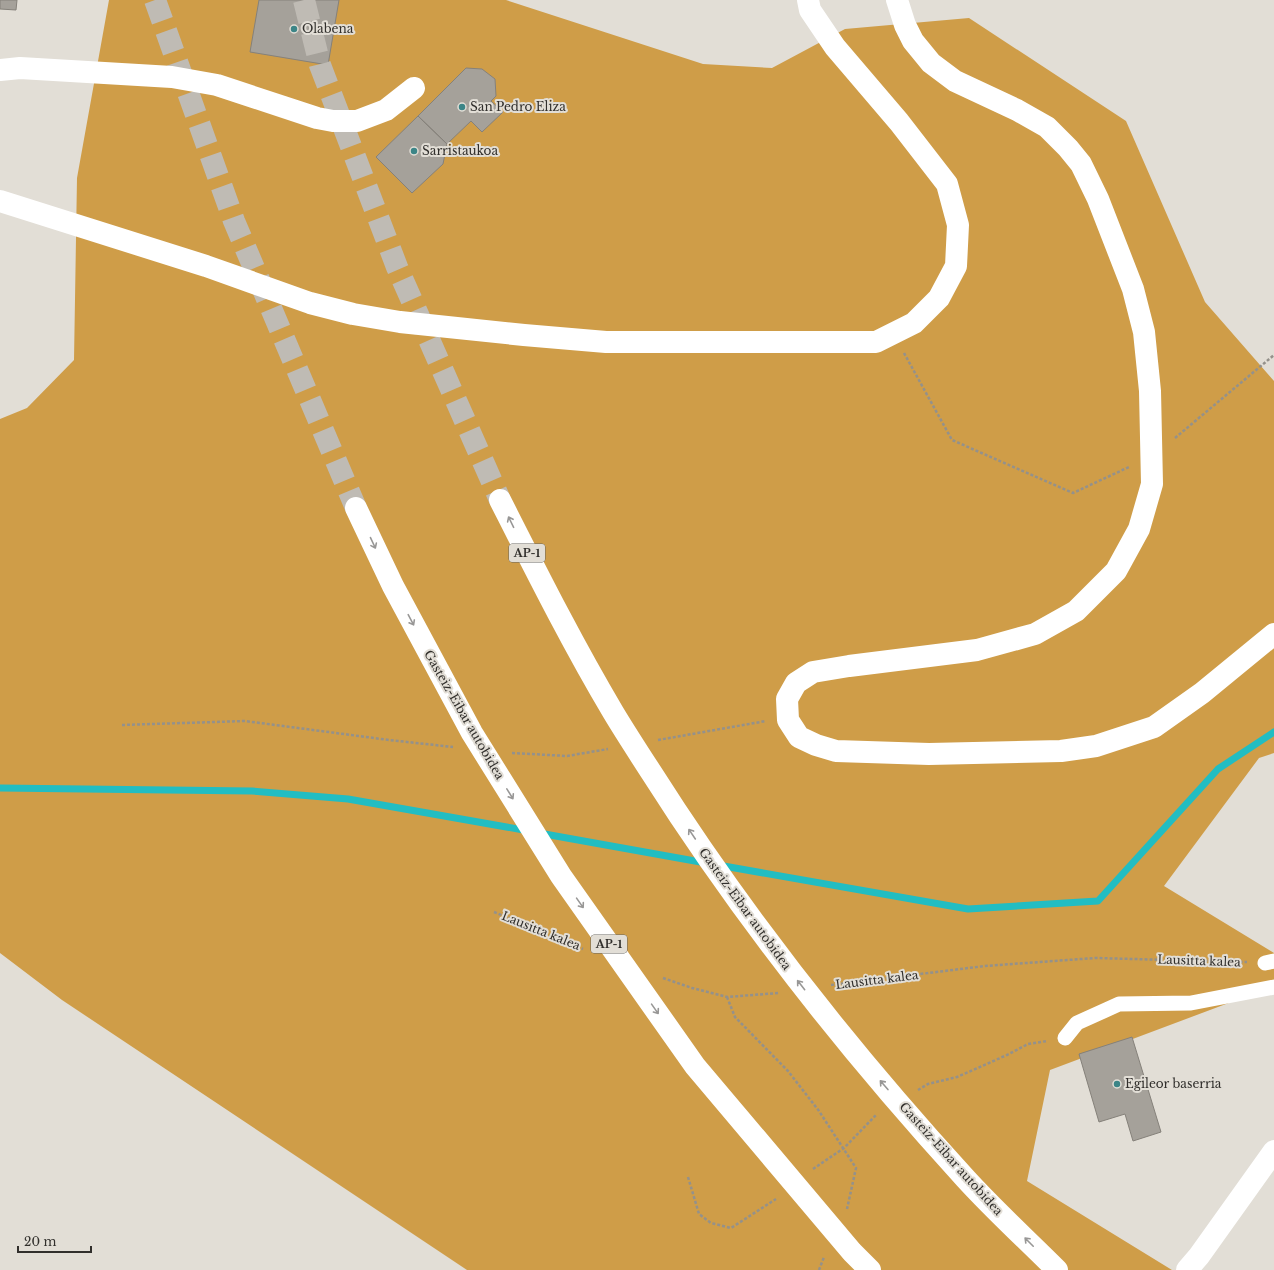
<svg xmlns="http://www.w3.org/2000/svg" width="1274" height="1270" font-family="'Libre Baskerville',serif">
<style>
.forest{fill:#cf9d48}
.lines{fill:none;stroke-linecap:round;stroke-linejoin:round}
.stream{stroke:#22bdc2;stroke-width:7}
.building{fill:#a5a19a;stroke:#85817a}
.motorway-tunnel{stroke:#bfbbb4;stroke-width:22;stroke-dasharray:22 11;stroke-linecap:butt}
.path{stroke:#94918b;stroke-width:2.5;stroke-dasharray:3 2;stroke-linecap:butt}
.service{stroke:#fff;stroke-width:15}
.tertiary{stroke:#fff;stroke-width:22}
.motorway{stroke:#fff;stroke-width:22}
.oneway{stroke:#989796}
.poi-dot{fill:#3c8587;stroke:#e2ded6;stroke-width:1.5}
.labels{text-anchor:middle;stroke-width:4;stroke-linejoin:round;paint-order:stroke}
.shield{fill:#e2ded6;stroke:#66645f;stroke-width:1}
.shield-label{font-size:11px;font-weight:bold;fill:#312f2c}
.poi-label{font-size:12px;fill:#312f2c;stroke:#e2ded6;text-anchor:start}
.street-label{font-size:12px;fill:#312f2c;stroke:#e2ded6}
</style>
<rect width="100%" height="100%" fill="#e2ded6"/>
<path class="forest" d="M109,0H506L703,64L772,68L845,29L969,18L1126,121L1205,302L1274,381V753L1259,758L1164,886L1274,953V986L1050,1070L1027,1181L1172,1270H467L62,1000L0,953V419L27,408L74,360L77,178Z"/>
<g class="lines">
<path class="stream" d="M0,788L252,791L348,799L529,831
M539,833L706,863
M718,865L968,909L1098,901L1218,769L1274,732"/>
</g>
<path class="building" d="M0,0H17L16,10L0,9Z
M259,0H339L328,65L250,52Z
M466,68L482,69L495,79L496,96L491,101L503,112L482,132L471,121L447,144L418,116Z
M418,116L447,144L443,164L412,193L376,157Z
M1132,1037L1161,1132L1133,1141L1125,1114L1099,1122L1079,1054Z"/>
<g class="lines">
<path class="motorway-tunnel" d="M155,0L234,221L356,508
M304,0L320,65L397,267L500,500"/>
<path class="path" d="M904,353L952,440L1073,493L1129,467
M1175,438L1274,355
M122,725L245,721L389,740L453,747
M658,740L766,721
M512,753L567,756L608,749
M494,912L583,949
M663,978L692,988L727,997L779,993
M831,985L985,966L1095,958L1247,962
M727,997L735,1017L788,1071L819,1111L856,1168L847,1209
M918,1090L928,1084L957,1077L1007,1055L1028,1044L1047,1041
M813,1169L844,1148L877,1114
M688,1177L699,1214L711,1223L731,1228L776,1199
M819,1270L824,1257"/>
<path class="service" d="M1265,963L1274,961
M1065,1038L1077,1023L1119,1004L1191,1003L1274,987"/>
<path class="tertiary" d="M897,0L905,25L913,41L931,63L955,81L1017,110L1047,127L1068,148L1081,164L1098,199L1133,289L1144,332L1150,391L1152,484L1139,529L1116,571L1076,611L1035,634L977,650L849,666L813,672L796,683L787,699L788,720L799,737L816,745L836,751L929,754L1061,751L1096,746L1154,727L1202,693L1274,634
M0,70L20,68L172,77L217,85L317,118L333,121H357L386,110L414,88
M0,201L206,266L310,303L353,314L400,322L524,335L606,342H876L914,323L939,298L956,266L958,225L947,184L899,122L835,47L810,10L808,0
M1187,1270L1199,1256L1274,1151"/>
<path class="motorway" d="M500,500C536,571 572,643 613,712C625,732 638,752 651,772C743,917 850,1052 965,1178C994,1210 1026,1239 1057,1270
M356,508L393,586L472,733L561,876L695,1066L852,1252L870,1270"/>
</g>
<defs><path id="oneway-shaft" d="M-6 0H5M1.5-3L5.5 0L1.5 3" fill="none" stroke-width="1.6" stroke-linecap="round" stroke-linejoin="round"/></defs>
<g class="oneway">
<use href="#oneway-shaft" transform="translate(511 522) rotate(-116)"/>
<use href="#oneway-shaft" transform="translate(373 543) rotate(65)"/>
<use href="#oneway-shaft" transform="translate(411 620) rotate(62)"/>
<use href="#oneway-shaft" transform="translate(510 794) rotate(58)"/>
<use href="#oneway-shaft" transform="translate(692 834) rotate(-124)"/>
<use href="#oneway-shaft" transform="translate(580 903) rotate(55)"/>
<use href="#oneway-shaft" transform="translate(801 985) rotate(-128)"/>
<use href="#oneway-shaft" transform="translate(655 1009) rotate(55)"/>
<use href="#oneway-shaft" transform="translate(884 1085) rotate(-131)"/>
<use href="#oneway-shaft" transform="translate(1029 1242) rotate(-135)"/>
</g>
<g class="poi-dot">
<circle cx="294" cy="29" r="4"/>
<circle cx="462" cy="107" r="4"/>
<circle cx="414" cy="151" r="4"/>
<circle cx="1117" cy="1084" r="4"/>
</g>
<g class="labels">
<g class="shield">
<rect x="509" y="544" width="36" height="18" rx="3"/>
<rect x="591" y="935" width="36" height="18" rx="3"/>
</g>
<g class="shield-label">
<text x="527" y="557">AP-1</text>
<text x="609" y="948">AP-1</text>
</g>
<g class="poi-label">
<text x="302" y="33">Olabena</text>
<text x="470" y="111">San Pedro Eliza</text>
<text x="422" y="155">Sarristaukoa</text>
<text x="1125" y="1088">Egileor baserria</text>
</g>
<g class="street-label">
<text transform="translate(464 715) rotate(60)" y="4">Gasteiz-Eibar autobidea</text>
<text transform="translate(745 909) rotate(54)" y="4">Gasteiz-Eibar autobidea</text>
<text transform="translate(541 931) rotate(22)" y="4">Lausitta kalea</text>
<text transform="translate(1199 961) rotate(2)" y="4">Lausitta kalea</text>
<text transform="translate(877 980) rotate(-7)" y="4">Lausitta kalea</text>
<text transform="translate(951 1159) rotate(48)" y="4">Gasteiz-Eibar autobidea</text>
</g>
</g>
<path d="M18 1246v6h73v-6" fill="none" stroke="#312f2c" stroke-width="2"/>
<text x="24" y="1246" font-size="12" fill="#312f2c" stroke="#e2ded6" stroke-width="3" paint-order="stroke">20 m</text>
</svg>
